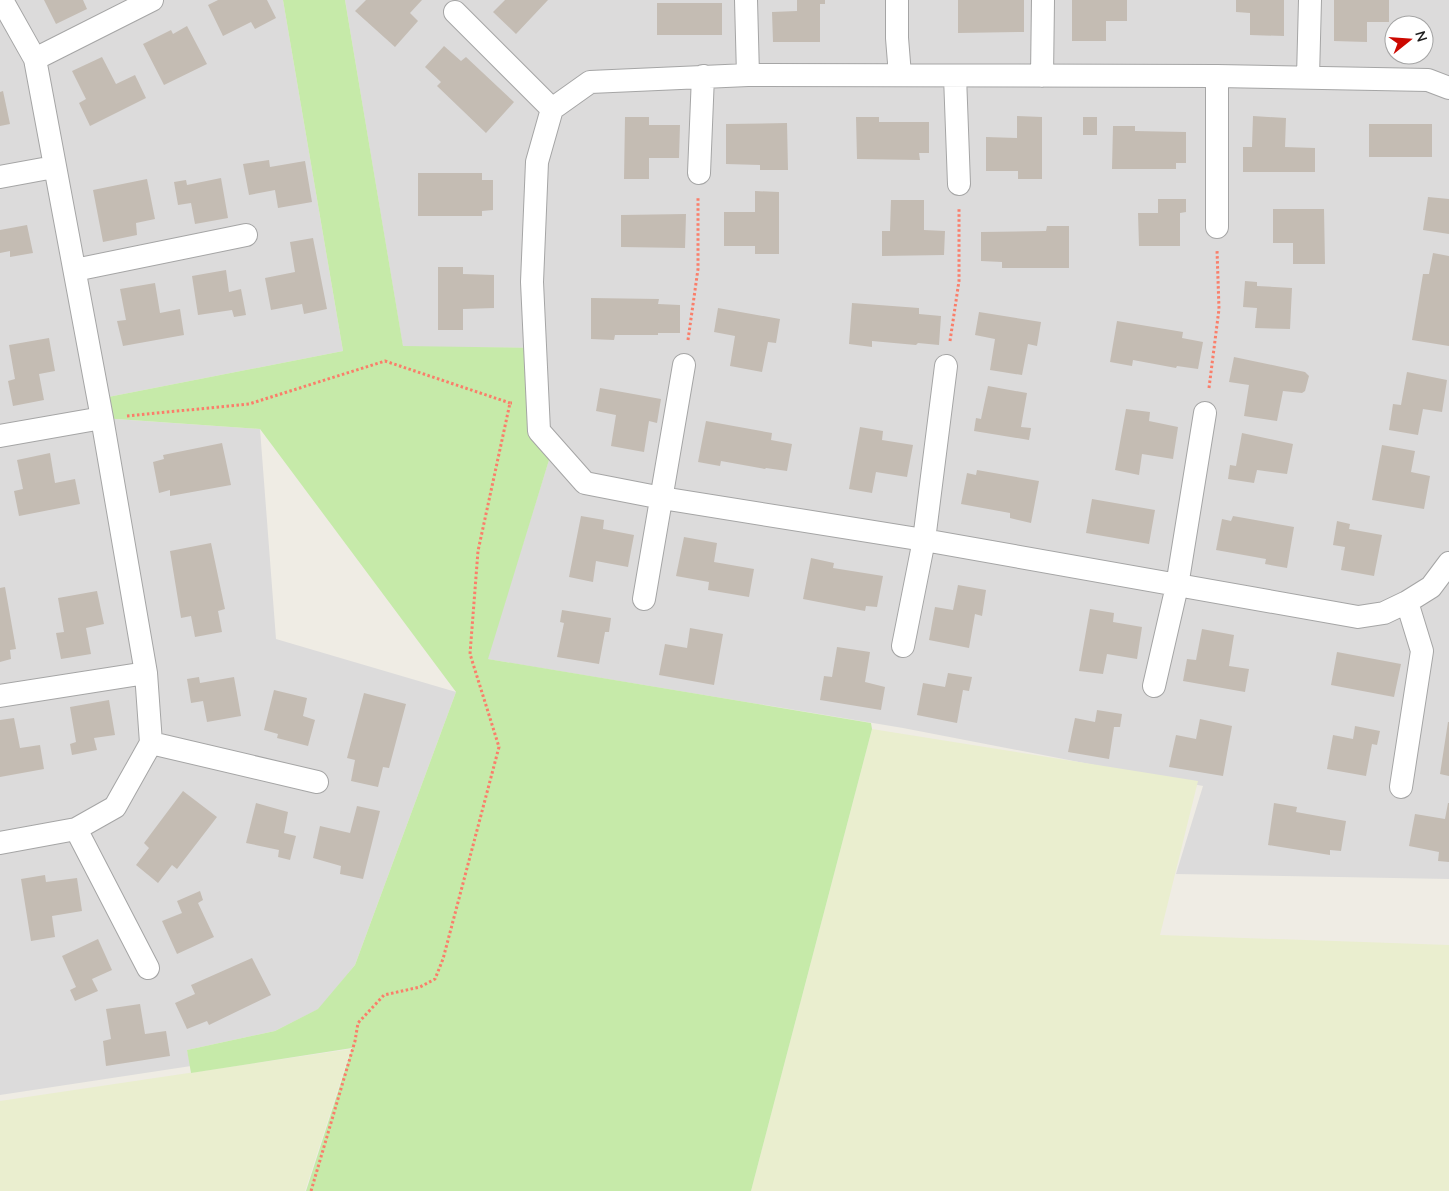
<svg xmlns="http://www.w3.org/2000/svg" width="1449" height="1191" font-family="'Nunito Sans',sans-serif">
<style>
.residential{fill:#dcdbdb;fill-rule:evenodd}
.farmland{fill:#eaeecf}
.grass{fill:#c6eaa9}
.building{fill:#c4bcb3}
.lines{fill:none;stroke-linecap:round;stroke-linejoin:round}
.minor-casing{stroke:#a5a5a5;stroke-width:24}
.path{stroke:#fa7e6a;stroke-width:3;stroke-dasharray:2.5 2.5;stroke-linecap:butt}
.minor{stroke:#fff;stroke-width:22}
</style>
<rect width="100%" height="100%" fill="#efece4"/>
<path class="residential" d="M0,0H283L343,351L98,399L101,418L260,429L276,639L456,692L355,965L319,1009L275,1031L187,1050L191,1066L0,1095Z
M345,0H1449V879L1176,874L1203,786L903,728L487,659L553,447L535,348L403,347ZM1394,25H1424V55H1394Z"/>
<path class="farmland" d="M872,729L1198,781L1160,935L1449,945V1191H751Z
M351,1049L305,1191H0V1101Z"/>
<path class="grass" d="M283,0H345L403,346L535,348L553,447L488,659L871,723L872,729L751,1191H306L352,1048L191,1073L187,1050L275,1031L318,1009L355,965L456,692L260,429L102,418L98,399L343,351Z"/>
<path class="building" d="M44,0H83L87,9L56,24Z
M218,0H267L276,18L255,29L251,22L223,36L208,5Z
M366,0H422L410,13L418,21L395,47L355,11Z
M505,0H548L516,34L493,12Z
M797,0H825V4H820V42H773L772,12L797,11Z
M958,0H1024V32L958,33Z
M1072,0H1127V21H1106V41H1072Z
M1236,0H1284V36L1250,35V13L1236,12Z
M1334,0H1389V22H1367V42L1334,41Z
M657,3H722V35H657Z
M187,26L207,64L164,85L143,44L171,30L173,34Z
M444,46L461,61L466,57L514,102L486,133L437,86L441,82L425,67Z
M102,57L116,84L135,75L146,98L90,126L79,103L86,99L72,71Z
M3,91L10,124L0,126V92Z
M1017,116L1042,117V179H1018V171H986V137L1017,138Z
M1253,116L1286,118L1285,147L1315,148V172H1243V147H1252Z
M625,117H649V125H680L679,158H649V179H624Z
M856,117H879V122H929V153H919L920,160L857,159Z
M1083,117H1097V135H1083Z
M787,123L788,170H760V165L726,164V124Z
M1369,124H1432V157H1369Z
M1113,126H1135V131L1186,132V163H1176V169H1112Z
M269,160L270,167L305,161L312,202L278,208L275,190L249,195L243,164Z
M418,173H482V180H493V210L482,211V216H418Z
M221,178L228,218L195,224L191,203L178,205L174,182L186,180L187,185Z
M147,179L155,219L136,223L137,235L103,242L93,190Z
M755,191L779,192V254H755V246H724V212H755Z
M1428,197L1449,199V234L1423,230Z
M1158,199H1186V212L1180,213V246H1139L1138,213H1158Z
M891,200H924V230L945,231L944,255L882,256V231H890Z
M1273,209H1324L1325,264H1293V243H1273Z
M686,214L685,248L621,247V215Z
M27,225L33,253L10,257V251L0,253V230Z
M1047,226H1069V268H1002V262L981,261V232L1046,231Z
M313,238L327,309L304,314L302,304L271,310L265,278L295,272L290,242Z
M1433,253L1449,256V346L1412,340L1423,274H1429Z
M438,267H463V274L494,275V308L463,309V330H438Z
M226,270L229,292L241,289L246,315L234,317L232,310L198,315L192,276Z
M1245,281L1257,282V286L1292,288L1290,329L1255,328L1257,308L1243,307Z
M155,283L160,313L180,309L184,335L123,346L117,321L126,320L120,289Z
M591,298L659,299L658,304L680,305V333H658V335H615L614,340L591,339Z
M852,303L919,308V314L941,316L939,345L918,343L916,345L872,341V347L849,344Z
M718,308L780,319L776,343L768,342L762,372L730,366L735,336L714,332Z
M979,312L1041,322L1037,346L1028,344L1022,375L990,370L995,339L975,335Z
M1117,321L1183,332L1182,338L1203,342L1198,369L1177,366L1176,368L1133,360L1132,366L1110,362Z
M49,338L55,371L39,374L44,400L13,406L8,381L15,379L9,345Z
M1234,357L1305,372L1309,376L1305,391L1302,393L1283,391L1277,421L1244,416L1249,385L1229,382Z
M1407,372L1447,380L1442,412L1423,409L1418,435L1389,430L1393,404L1401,405Z
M988,386L1027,393L1021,427L1031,428L1029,440L974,431L976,418L981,419Z
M600,388L661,399L657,423L649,421L644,452L611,446L616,415L596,411Z
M1126,409L1150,412L1149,421L1178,427L1173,459L1142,454L1139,475L1115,470Z
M706,421L772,433L771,440L792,444L787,471L766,468L765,469L721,461L720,466L698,462Z
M860,427L883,431L882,440L913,445L907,477L876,472L872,493L849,489Z
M1242,433L1293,444L1287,474L1257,470L1254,483L1228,479L1230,465L1236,466Z
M222,443L231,485L170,496V490L159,493L153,462L164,459L163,455Z
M1382,445L1415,451L1411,472L1430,476L1424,509L1372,500Z
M50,453L55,483L75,479L80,504L19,516L14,491L23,489L17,460Z
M977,470L1039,481L1031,523L1010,518V513L961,504L967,473L976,475Z
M1092,499L1155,510L1149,544L1086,533Z
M581,516L604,520L603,529L634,535L628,567L596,561L593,582L569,577Z
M1233,516L1294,527L1287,568L1265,564L1266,559L1216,550L1222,519L1231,521Z
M1337,521L1350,524L1349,529L1382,535L1374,576L1341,570L1345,547L1333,545Z
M684,537L717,543L714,562L754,569L749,597L708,590L709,582L676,576Z
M211,543L225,609L218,611L222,632L195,637L191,616L181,618L170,551Z
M811,558L834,563L833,568L883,576L877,607L866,606L865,611L803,599Z
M958,585L986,590L982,616L975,614L969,648L929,640L935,607L953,610Z
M5,587L16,649L10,650L11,659L0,662V588Z
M97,591L104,624L86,628L91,654L61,659L56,633L64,632L58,598Z
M1090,609L1114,613L1113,622L1142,627L1137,659L1107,654L1103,674L1079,671Z
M562,610L611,618L609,632H605L599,664L557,657L564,623L560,622Z
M690,628L723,634L714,685L659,675L665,644L687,648Z
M1202,629L1234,635L1229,666L1249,669L1245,692L1183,681L1187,659L1196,660Z
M837,647L870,652L865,682L885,687L881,710L820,700L824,676L832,677Z
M1337,652L1401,664L1394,697L1331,685Z
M948,673L972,677L969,691L963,690L957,723L917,715L923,683L945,687Z
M199,677L200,683L234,677L241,716L207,722L203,701L191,703L187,679Z
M274,690L307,698L303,716L315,720L308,746L277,738L278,734L264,730Z
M364,693L406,704L389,768L383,767L378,787L351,781L355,760L347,758Z
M109,700L115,735L94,738L97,750L72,755L70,744L76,742L70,707Z
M1097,710L1122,714L1120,727H1114L1109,759L1068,752L1075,718L1095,722Z
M14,718L20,748L40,745L44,769L0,777V720Z
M1200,719L1232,726L1223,776L1169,767L1176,735L1196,739Z
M1448,722H1449V776L1440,774Z
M1355,726L1380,731L1377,745L1372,744L1366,776L1327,769L1333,735L1353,739Z
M183,791L217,817L177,869L172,865L158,883L136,865L149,848L144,843Z
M256,803L288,812L284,833L296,836L290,860L278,857L279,850L246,843Z
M1274,803L1297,807L1296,812L1346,821L1341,851L1330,850V855L1268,845Z
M1448,803H1449V862L1438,861L1439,852L1409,846L1415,814L1445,819Z
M357,806L380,811L363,879L340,874L341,866L313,858L320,826L350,833Z
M45,875L46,882L77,878L82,911L52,916L55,937L31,941L21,879Z
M200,891L203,900L198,903L214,937L177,954L162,921L182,913L177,901Z
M98,939L112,970L92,979L98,991L75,1001L70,990L76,987L62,956Z
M252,958L271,995L209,1025L207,1021L187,1029L175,1003L195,994L191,985Z
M140,1004L145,1034L166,1031L170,1056L106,1066L103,1041L111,1039L106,1009Z"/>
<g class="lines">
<defs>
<path id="minor" d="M0,0L3,2L35,59L102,418L146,673L151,743L115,807L76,829L0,843
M746,0L748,75
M897,0V38L900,75
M455,12L552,109
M35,59L152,0
M955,76L959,184
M1042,76L1043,0
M1308,77L1310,0
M1449,88L1428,80L1217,76L748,75L590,82L552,109L537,162L532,282L539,431L585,483L662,498L924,540L1358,617L1384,613L1407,602L1431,587L1449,563
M699,173L703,76
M0,177L54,167
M1217,227V76
M75,270L246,235
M0,436L102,418
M644,599L684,365
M903,646L924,540L946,366
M1154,686L1177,586L1205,413
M0,696L146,673
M151,743L317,782
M1401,787L1422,651L1407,602
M76,829L148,968"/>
</defs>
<use href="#minor" class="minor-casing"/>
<path class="path" d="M688,340L698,269V197
M950,341L959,281V208
M1209,388L1219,309L1217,250
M127,416L249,404L385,361L510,403
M311,1191L355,1041L358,1023L384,995L420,987L435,979L443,959L499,747L470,654L478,551L510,403H512"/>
<use href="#minor" class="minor"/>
</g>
<g transform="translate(1409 40) rotate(73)"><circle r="24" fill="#ffffff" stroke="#a5a5a5"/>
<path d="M0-4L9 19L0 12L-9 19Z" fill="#cc0800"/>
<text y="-8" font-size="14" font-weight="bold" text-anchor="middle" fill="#1e1e1e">N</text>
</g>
</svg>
